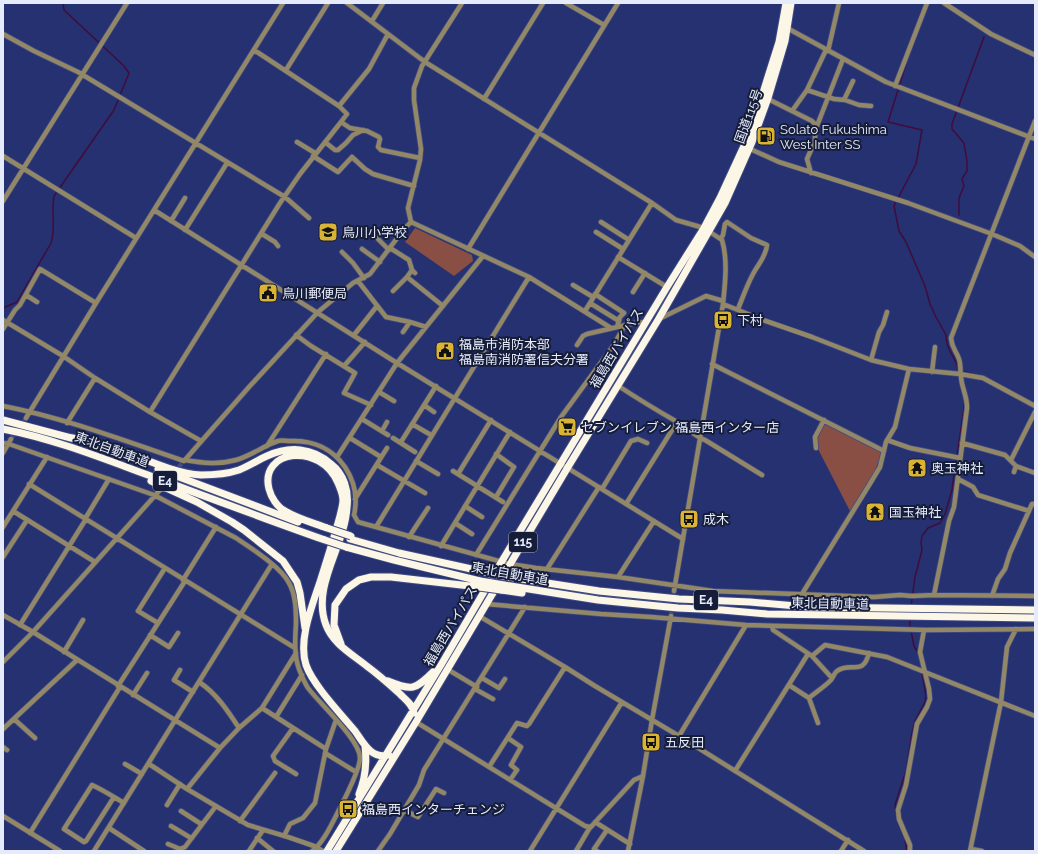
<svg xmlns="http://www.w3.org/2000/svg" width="1038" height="854" font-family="Raleway,'Noto Sans JP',sans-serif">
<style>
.green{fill:#894f44}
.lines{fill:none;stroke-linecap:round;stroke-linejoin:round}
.stream{stroke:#400d3b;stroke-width:1.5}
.minor-tunnel{stroke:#424d85;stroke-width:4.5;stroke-dasharray:4.5 2;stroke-linecap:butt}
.minor-casing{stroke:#404b83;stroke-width:6}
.highway-casing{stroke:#404b83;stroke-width:9}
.minor{stroke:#928766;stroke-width:4.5}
.highway{stroke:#fbf6e6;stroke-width:7}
.highway-bridge-casing{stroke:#404b83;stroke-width:9;stroke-linecap:butt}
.highway-bridge{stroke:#fbf6e6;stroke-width:7}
.labels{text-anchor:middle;stroke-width:4;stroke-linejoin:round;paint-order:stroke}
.shield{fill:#161d39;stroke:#a8adc1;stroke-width:1}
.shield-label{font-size:12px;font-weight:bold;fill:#e6ebfb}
.street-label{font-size:13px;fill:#e6ebfb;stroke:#161d39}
.poi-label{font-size:13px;fill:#e6ebfb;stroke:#161d39;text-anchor:start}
</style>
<rect width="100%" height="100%" fill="#253170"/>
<path class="green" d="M415,228L472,255L473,261L454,276L405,242Z
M825,422L882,451C876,474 863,493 851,513L818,449V433Z"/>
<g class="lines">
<path class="stream" d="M898,198L916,164L922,130L888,122L906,64
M896,201L894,206L899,231L906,242L925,286L930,304L936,317L946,335L947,344L951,353L957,364L960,383
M959,215V198L964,186L962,179L967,171V161L964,143L952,129V124L984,37
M3,308L17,302L51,243C56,228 51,212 54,196L114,110L129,73L124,66L64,10L63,3
M962,371L981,376
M985,377L1020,396
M957,456L964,408V398
M911,606L915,577L922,550L921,542L922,536L928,528L940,523L945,514L952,490L956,459
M910,627V619
M911,631L914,646L919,654
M897,820L895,805L906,771L912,733L915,721L925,702L926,696L922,673
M898,823L904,836
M905,840L907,851"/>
<path class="minor-tunnel" d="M11,439L26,418
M166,482L184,461
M671,616L674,591"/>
<defs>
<path id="minor" d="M347,3L425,62L652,203L676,220L704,228L722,240C728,260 725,284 723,304L674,591
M462,3L422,66L414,88V100L421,149L420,160L408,208L411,222L529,277L611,328
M566,3L604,25
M944,3L991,34L1035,55
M372,21L383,3
M787,28L886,82L1035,139
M3,34L34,51L78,72L285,197L309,218
M254,50L339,106L347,114L341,122
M828,51L839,3
M286,70L328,3
M895,86L927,3
M807,90L834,99L845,100L859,105L871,106
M766,98L812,121L817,126
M484,99L543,3
M844,100L853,81
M339,106L369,69L388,34
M792,111L807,90L826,50
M297,142L315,153
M325,142L335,150H338L346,143L353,135L363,130
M748,148L779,162L908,203L992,234L1020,246L1035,257
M3,156L136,238
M313,156L338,172L352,157L365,169L373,174L414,186
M811,173L807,159L815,141V131L843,59
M3,201L127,3
M154,210L397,363L683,539
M171,221L185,198
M601,222L629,240
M185,230L227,163
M370,231L389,250
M596,232L623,249
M262,234L275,242L278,246
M721,238L723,235L725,224L727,222L751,238L767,245C766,257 758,264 753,274C747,285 743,297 738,309
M390,248L409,260L412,270L415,273
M362,249L380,262
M468,249L618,3
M342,252L353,263L364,278
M618,257L667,287
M407,277L443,306
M358,281L386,317L410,322L426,327
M573,285L593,297
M393,291L407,277L412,270
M633,292L645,273
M595,294L624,313L620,317L617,327
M26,295L37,302
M590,303L619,321
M723,304L763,320L812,337L871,360L909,369L960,374L983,378L1035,406
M585,311L652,203
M659,319L706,296L723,301
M3,320L63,356L95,378L150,412L201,441
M3,329L15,310L20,305L40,269L96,303
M403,332L410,322
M296,335L311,346L355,373L344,393L371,405
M354,335L377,306
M577,345L583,336L587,334L639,322L646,323
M871,360L879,332L883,325L887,312
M712,364L884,451
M344,366L365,342
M932,372L935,347
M617,385C638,399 658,411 679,423C688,429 696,437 705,440L762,475
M379,392L394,401
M424,405L434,412
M3,406C65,418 125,441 184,461L249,387L318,312L353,283L370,274L404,229L411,222
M150,412L280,203L300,174L341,122L350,128L367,131L379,137L380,139L378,147L381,150L420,158
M26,418L96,303L283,3
M362,419L388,435
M67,423L95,378
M412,424L431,435
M382,431L387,422
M350,438L381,457
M393,438L415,452
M887,440L910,448L960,458
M401,442L436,386
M3,443L9,444L154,495L236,538C251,548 281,567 289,583C296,595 296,611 296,624C295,639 294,655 299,669C302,676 304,682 308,688C320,704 360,740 360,758C360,769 346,796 341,806C334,819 324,843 312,851
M962,443L1005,455L1016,466L1014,472
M267,446L326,354
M816,448L815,437L824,420
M3,453L11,439
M337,457L397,363L483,256
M185,460C203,463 218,465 236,460C251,456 263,446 278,441C281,440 286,441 290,441C312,440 332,448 345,467C355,482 358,497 354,515L358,522L510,564L536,568L618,577L713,591L874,597L900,595L912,596L934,595L1035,596
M1011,460L1035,412
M416,461L438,474
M377,465L425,493
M1016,466L1035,473
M453,471L503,502
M458,474L491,420
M958,479L973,487L978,495L1029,511
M29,484L295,648
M602,489L631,441L638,439L647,443
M496,497L514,467L496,454
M355,499L387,448
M626,504L677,422
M465,506L482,517
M13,511L95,562
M85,519L109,479
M455,523L472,534
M3,527L47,457
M376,527L529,277
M409,537L428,508
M441,546L510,432
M476,555L561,417L613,346L625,325
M3,557L27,520
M547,569L599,487
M618,577L654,521
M183,580L216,527
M802,594L871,482L880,467L886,442L895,427L909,369
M934,595L949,521L954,507L967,408C967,395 962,389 961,377C960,371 961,365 959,359C956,350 952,349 951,338L1035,121
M992,596L998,579L1005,569L1010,553L1032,504H1035
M486,604L601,614L651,617L746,625L926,630L1035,629
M3,615L33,632L220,748
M479,616L565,667L595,686L679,736L864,851
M158,623L138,611L165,568
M20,625L86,519
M772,626L773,630L812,656L825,645L887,657L1035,716
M150,635L169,647L178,633
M64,652L83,620
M812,656L832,678
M3,662L33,632L160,490
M447,669L477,687
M180,670L174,680L193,692
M482,678L499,688L505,679
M199,682C216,693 228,711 239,728
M789,685L809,698L818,723
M118,686L185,581
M475,689L493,699
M133,695L147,673
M809,698C816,692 824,687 830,681C833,678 834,673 837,671C851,661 863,677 869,653
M262,708L326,749
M276,717L302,675
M14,719L35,738
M416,722L585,826L589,827L592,826
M293,728L273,756L275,761L296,774
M3,729L77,660
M679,736L746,625
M508,738L521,747L511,765L517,770L510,780
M3,747L7,750
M325,753L356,772
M125,764L142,774
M149,764L187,789L248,825L288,837L314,846L323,851
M489,767L517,723L527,726L529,724L565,667
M735,771L808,654
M187,789L220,748L239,728L262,708L296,653
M114,797L86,841L84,842L64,829L92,785C103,790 114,797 124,803
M167,805L180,784
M404,810L418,817L436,789L444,793
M181,811L201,824
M3,816L60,851
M240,821L275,773
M595,822L630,844
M171,826L191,838
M109,828L144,851
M30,833L120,687
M284,836L290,824L303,818L315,803L326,749L336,720
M257,838L273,851
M168,844L180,849L185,847L216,806
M971,849L982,851
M94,851L272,564
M249,851L263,830
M378,851L390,834L419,785L424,770L525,607
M530,851L622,702
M576,851L589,829L599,818L634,780L643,776
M597,851L594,849L607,830
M628,851L643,776L652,720L671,616
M841,851L848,840
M910,851V845L899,819L898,810L906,785L917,724L927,707L930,699L929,689L920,652L924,630
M970,851L1001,702L1007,647L1016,629"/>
<path id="highway" d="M3,420L71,438
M3,429C54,439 99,457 148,475C207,497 265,519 325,540
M67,437C81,440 95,442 108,446C138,455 170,473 201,475C214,475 227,474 239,470C249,466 258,460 267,456C289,446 312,447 331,464C344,474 349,491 347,507C345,546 311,586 326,625C333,644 352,654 368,667C379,675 390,685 400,694C406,700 413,705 414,713
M158,469L298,522
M151,481L197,502L232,522L244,530L283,561L297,582L300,593L305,628
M327,528C314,523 298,519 285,511C277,507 271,497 269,489C259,449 321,442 338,483C340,488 343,494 343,500C343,505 341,511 340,516C334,538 327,560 320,582C312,606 298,640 306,665C313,685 341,714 355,731C363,742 371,760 389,755
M350,539L399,553L485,572
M346,547L394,560L480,581
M508,577L599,591L679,599L750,602L808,607L1035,610
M504,585L598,600L678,608L722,610L767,614L1035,618
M501,590L522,593
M341,644L334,625L335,605L346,589L359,580L371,577H391L479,587
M388,681C412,691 415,690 433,672
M359,794C366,777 367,763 365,746
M327,851L441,665L502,561L667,287L704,228L720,198L744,146L756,115L779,42L786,3
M336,851L416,722L568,467L658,320L725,203L752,142L768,98L785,41L791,3"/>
</defs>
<use href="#minor" class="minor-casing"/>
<use href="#highway" class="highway-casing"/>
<use href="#minor" class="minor"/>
<use href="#highway" class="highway"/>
<defs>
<path id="highway-bridge" d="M327,528L351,536
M325,540L346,547
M485,572L508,577
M480,581L504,585
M479,587L501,590"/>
</defs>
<use href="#highway-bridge" class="highway-bridge-casing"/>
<use href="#highway-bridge" class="highway-bridge"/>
</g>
<defs>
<symbol id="fuel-square" viewBox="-11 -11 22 22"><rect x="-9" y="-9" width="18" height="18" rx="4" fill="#d9b334" stroke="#161d39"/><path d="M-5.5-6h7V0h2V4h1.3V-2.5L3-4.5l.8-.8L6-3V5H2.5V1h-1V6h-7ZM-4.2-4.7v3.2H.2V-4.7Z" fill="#111"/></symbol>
<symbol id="school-square" viewBox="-11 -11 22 22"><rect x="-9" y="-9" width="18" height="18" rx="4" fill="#d9b334" stroke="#161d39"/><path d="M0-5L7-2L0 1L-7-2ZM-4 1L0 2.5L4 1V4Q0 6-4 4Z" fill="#111"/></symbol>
<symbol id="civic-square" viewBox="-11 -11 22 22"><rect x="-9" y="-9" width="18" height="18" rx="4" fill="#d9b334" stroke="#161d39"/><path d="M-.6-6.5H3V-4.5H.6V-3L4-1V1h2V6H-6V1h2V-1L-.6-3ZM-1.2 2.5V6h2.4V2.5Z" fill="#111"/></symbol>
<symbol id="bus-square" viewBox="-11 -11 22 22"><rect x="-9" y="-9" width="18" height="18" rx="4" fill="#d9b334" stroke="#161d39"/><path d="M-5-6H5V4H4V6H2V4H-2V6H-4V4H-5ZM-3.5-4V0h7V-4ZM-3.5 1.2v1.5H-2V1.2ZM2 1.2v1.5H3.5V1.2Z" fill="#111"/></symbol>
<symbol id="supermarket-square" viewBox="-11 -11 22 22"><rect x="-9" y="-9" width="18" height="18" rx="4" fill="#d9b334" stroke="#161d39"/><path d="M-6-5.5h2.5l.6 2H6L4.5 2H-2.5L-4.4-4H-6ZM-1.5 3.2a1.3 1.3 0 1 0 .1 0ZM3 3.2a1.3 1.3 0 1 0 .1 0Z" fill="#111"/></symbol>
<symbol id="temple-square" viewBox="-11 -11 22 22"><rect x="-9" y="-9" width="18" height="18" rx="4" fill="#d9b334" stroke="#161d39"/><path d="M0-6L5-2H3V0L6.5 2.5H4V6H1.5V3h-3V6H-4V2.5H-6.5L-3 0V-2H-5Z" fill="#111"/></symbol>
</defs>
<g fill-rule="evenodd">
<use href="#fuel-square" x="755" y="125" width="22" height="22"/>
<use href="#school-square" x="317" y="221" width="22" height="22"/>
<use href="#civic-square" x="257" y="282" width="22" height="22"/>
<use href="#bus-square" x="712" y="309" width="22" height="22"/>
<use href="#civic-square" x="434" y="340" width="22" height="22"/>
<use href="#supermarket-square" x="556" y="416" width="22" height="22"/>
<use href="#temple-square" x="906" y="457" width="22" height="22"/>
<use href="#temple-square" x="864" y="501" width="22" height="22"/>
<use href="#bus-square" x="678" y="508" width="22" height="22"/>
<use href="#bus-square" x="640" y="731" width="22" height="22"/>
<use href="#bus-square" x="337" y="798" width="22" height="22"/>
</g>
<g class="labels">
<g class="shield">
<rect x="153" y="471" width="24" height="20" rx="3"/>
<rect x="509" y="532" width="28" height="20" rx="3"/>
<rect x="694" y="590" width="24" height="20" rx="3"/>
</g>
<g class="shield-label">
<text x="165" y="485">E4</text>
<text x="523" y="546">115</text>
<text x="706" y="604">E4</text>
</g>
<g class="street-label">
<text transform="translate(748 116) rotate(-70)" y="5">国道115号</text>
<text transform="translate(616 348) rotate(-59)" y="5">福島西バイパス</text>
<text transform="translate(112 449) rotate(20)" y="5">東北自動車道</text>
<text transform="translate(510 573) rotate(10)" y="5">東北自動車道</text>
<text transform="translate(830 603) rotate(1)" y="5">東北自動車道</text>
<text transform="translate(450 626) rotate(-59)" y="5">福島西バイパス</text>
</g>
<g class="poi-label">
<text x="780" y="134">Solato Fukushima<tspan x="780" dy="15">West Inter SS</tspan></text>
<text x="342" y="237">鳥川小学校</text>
<text x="282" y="298">鳥川郵便局</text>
<text x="737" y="325">下村</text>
<text x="459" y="349">福島市消防本部<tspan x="459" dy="15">福島南消防署信夫分署</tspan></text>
<text x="581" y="432">セブンイレブン 福島西インター店</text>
<text x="931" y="473">奥玉神社</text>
<text x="889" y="517">国玉神社</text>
<text x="703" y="524">成木</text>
<text x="665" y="747">五反田</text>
<text x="362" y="814">福島西インターチェンジ</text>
</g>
</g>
<rect width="1038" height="854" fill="none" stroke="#e6ebfb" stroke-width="8"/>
</svg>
